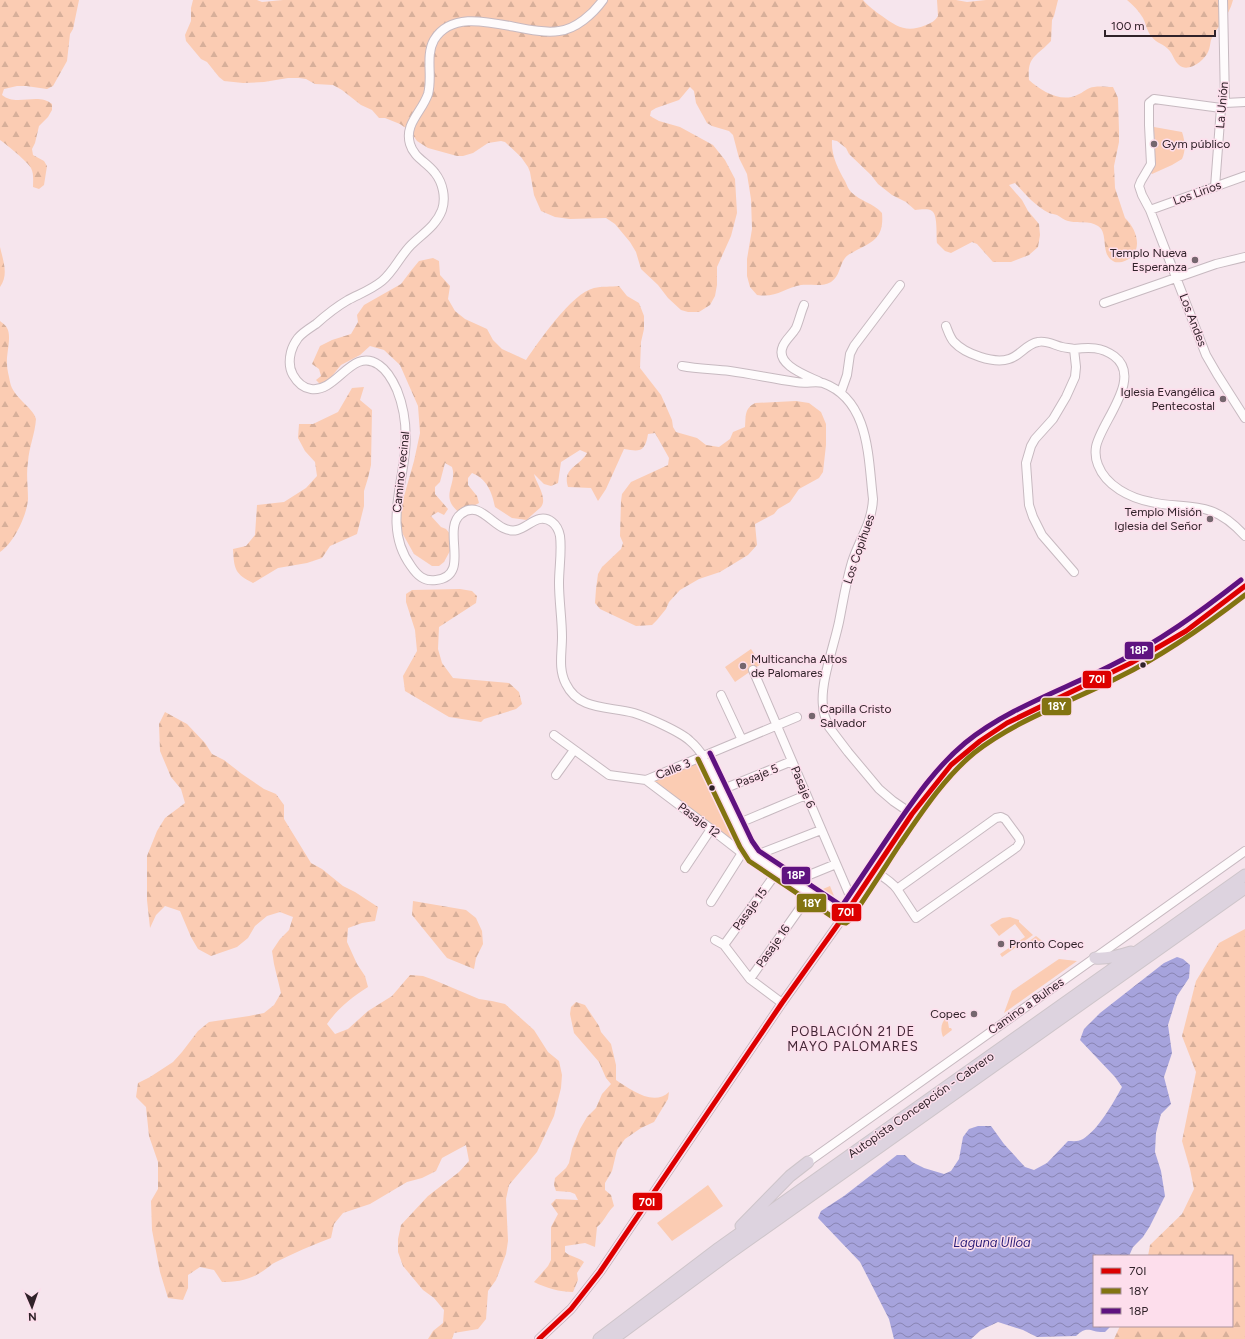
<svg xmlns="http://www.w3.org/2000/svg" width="1245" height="1339" font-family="Figtree,sans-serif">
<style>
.green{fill:#fbccb3}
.forest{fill:url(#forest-firs)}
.water{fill:url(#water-waves)}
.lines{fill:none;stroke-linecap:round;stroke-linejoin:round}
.minor-casing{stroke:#c7b9c0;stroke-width:10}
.highway-casing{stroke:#cec5ca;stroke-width:13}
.minor{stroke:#fefbfc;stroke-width:8}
.highway{stroke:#ddd3df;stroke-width:11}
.bus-1-casing{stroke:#fddeec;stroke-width:8}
.bus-2-casing{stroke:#fddeec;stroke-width:8}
.bus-3-casing{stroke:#fddeec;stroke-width:8}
.bus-1{stroke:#d00;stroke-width:5}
.bus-2{stroke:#827411;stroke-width:5}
.bus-3{stroke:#5f1280;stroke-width:5}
.poi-dot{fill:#75666e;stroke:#fddeec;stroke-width:1.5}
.bus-dot{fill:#302229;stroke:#fddeec;stroke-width:1.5}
.labels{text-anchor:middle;stroke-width:3;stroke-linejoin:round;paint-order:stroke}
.street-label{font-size:12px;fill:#302229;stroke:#fddeec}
.poi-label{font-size:12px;fill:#302229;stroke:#fddeec;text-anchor:start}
.neighbourhood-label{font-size:13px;letter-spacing:1px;fill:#442736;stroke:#fddeec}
.water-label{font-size:13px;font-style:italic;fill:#291b76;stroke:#fddeec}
.line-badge{stroke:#fddeec;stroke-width:1.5}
.badge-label{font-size:11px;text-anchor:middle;font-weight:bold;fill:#fff}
</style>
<defs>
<pattern id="forest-firs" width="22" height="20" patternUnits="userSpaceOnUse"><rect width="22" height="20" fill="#fbccb3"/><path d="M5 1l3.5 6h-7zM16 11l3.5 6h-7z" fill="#d7af9a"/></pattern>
<pattern id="water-waves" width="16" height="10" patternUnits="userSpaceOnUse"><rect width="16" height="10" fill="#a6a3dc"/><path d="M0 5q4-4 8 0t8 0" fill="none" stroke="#8884b2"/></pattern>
</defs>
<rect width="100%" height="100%" fill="#f6e5ed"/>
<path class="green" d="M1154,127L1182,132C1185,141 1186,150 1182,159L1172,165L1152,174L1150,172C1158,154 1154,146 1154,127Z
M751,649L761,664L735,682L725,667Z
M707,758L759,857L748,853L650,780Z
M830,886L838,906L816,892Z
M1010,917L1019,920V922L1033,935L1002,957L1000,954L1025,937L1015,924L999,936L990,925L1002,918Z
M1036,936L1046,944L1044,947L1030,944L1028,942Z
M1059,959L1077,961L1004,1013L1012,991Z
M947,1017L949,1028H951L952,1030L943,1037C940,1029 941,1022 947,1017Z
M708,1185L723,1206L672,1241L657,1223Z"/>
<path class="forest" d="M0,0H79L73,29L70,34L67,61L53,86L47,89L26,86H17L4,89L2,95C16,107 38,92 52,104V110L48,117L39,126L35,143L32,149L33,155L44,161L47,166L44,185L39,189L33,187C33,181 34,174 31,168C27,161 7,145 0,140Z
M193,0H257L262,2L283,0H863C869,7 875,11 882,16C897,27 907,33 926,25C931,23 935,21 938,16L937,0H956L967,2L986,0H1058L1054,16L1052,20L1051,41C1036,57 1027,56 1029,80C1041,91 1061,103 1077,95C1083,93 1088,87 1094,87C1100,86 1107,87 1113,87L1118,98L1119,131V142L1114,166L1115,188L1125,218C1139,231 1144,256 1122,262C1119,262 1115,263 1113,261C1100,254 1109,233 1098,226C1089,220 1078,224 1068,221C1064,220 1061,217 1057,215C1055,214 1051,214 1049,213C1035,206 1025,194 1015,183L1009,185L1022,200L1028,211L1039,224L1040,235L1038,247L1029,255L1011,262H993L977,244L972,242L951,253L945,251L937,243C936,236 938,215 932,211C927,208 920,210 915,210L906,202L892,195L878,184L871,175L849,154L846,148L837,141L832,140C831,155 838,169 845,181C847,185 848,189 851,192C860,201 873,203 882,213C884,237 875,241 855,251C852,253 847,255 845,258C839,266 840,276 831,282C823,287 811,284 801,285C784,288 777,298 757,295L750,287L747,276V259L752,229L751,199L747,174L739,158L733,135L729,131L712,126L707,123L696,103L694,91L690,87L679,100L656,108L651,111L650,116L659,121L680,127L713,145L725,160L735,179L737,213L731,236L717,267V285L715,296L710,305L699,312H688L681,310L668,298L658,285L641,269L636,252L630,242L615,224L606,218L570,219L555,217L541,211L534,195L530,172L528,167L521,157L505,142L501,141L488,143L473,153L463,156H457L428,148L417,141L410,131L400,124L385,118H379L372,110L361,105L342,90L333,85L315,84L306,79L299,78H288L264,82L243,83L224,81L219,77L207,62L201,59L186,41L185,35L191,21V8Z
M1127,0H1233C1229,17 1217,26 1211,40C1210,44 1210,48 1208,52C1204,61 1188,73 1179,65C1174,61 1173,54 1169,50C1164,44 1156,43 1152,37C1147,32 1146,24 1143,18C1139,11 1133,5 1127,0Z
M0,247C3,260 9,275 0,287Z
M433,258L439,261L440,275L450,286L448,299L455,311L465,319L487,329L493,340L502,349L526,360C539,341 572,293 594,288C602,286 611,287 619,286L627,296L639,303L644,316V329L641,342L640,368L661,395L672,420L673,427L676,432L697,438L706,445L719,447L730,439L733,432L745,427C746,416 744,409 755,403L796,401L809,403L821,412L826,424V445L823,472L819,478L799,489L790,502L778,509L774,514L755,524L757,545L748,555L720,572L699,579L680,590L669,602L666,609L657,620L652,625L636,626L600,609L595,603L596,589L598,574L602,567L621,549L623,543L620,536L621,501L622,494L631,482L668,465L669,458L655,433L648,434C645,452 640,452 624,449L606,489L598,501L591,488L568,487C562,468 579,467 587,453L580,450L561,462L558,483L551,486L544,484L534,474C536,483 548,498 541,507C537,511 531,515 527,520L512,518L495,507C492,492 487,479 472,473L468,478V485L477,496L479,503L460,513C438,497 458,484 452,467L445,463L440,482L435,487V494L448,509L444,515L438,512L431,516L441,527L446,529L451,535V549L444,562L439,566H432L414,554L400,529L401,507L414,461L420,433L418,406L400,365L384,350L370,346L360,355L341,365L327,382L321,385L316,380L321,376L319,369L312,364L320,346L332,340L351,334L358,322L357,315L364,305L401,284L410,272L419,261Z
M0,321C2,323 6,325 7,328C12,336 6,354 7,364C7,370 9,376 10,382C13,398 33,407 36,419C35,434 29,447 28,462C26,474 28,486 28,499C27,515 14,543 0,552Z
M364,387L360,400L372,410L371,465L368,478L364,491V506L357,534L330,546L322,558L307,563L278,568L253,583C235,574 234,569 233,549L246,546L255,535L257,505L284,502L306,488L317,476L315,462L305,451L298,438L299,424H313L338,412L352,388Z
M460,589L472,591L477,596L476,603L439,627L438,649L442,663L453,678L509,683L519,692L522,704L516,709L484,719L481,722L449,717L405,691L403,676L417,651L415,630L406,602V594L412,590Z
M165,712L187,724L205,743L212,754L224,760L242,774L264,789L276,794L284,805V819L311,863L322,869L343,886L355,892L378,907L375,921L362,923L348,928L347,942L357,964L365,976L368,987C351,998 339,1007 327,1024L335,1034L348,1029L368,1011L392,996L410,975L423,976L434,980L479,999L492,1001L505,1004L534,1030L548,1052L559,1061L562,1075L561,1088L554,1116L537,1152L509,1185L506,1199L508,1241L506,1254L496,1280L488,1291L486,1319L478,1329L454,1333L452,1339H428L433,1331L443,1323L444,1310L434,1298L423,1290L403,1266L398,1252V1239L401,1225L428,1196L459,1172L469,1161L466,1145L442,1158L436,1171L422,1178L407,1182L370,1204L343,1213L334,1224L331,1238C312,1245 294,1253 276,1262C271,1264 268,1268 263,1271C250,1280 237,1282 222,1282L214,1270L200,1267L188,1275V1288L183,1300L168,1298L160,1272L152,1230L151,1201L158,1189V1162L149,1136L146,1107L136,1097L138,1083L150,1077L173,1062L182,1052L198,1031L209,1022L249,1016L264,1013L274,1005L281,993L274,964L272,951L280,939L289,930L293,917L280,912L267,916L255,926L248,938L237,947L211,956L198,949L191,937L180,911L165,906L156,915L150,928L147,900V856L157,831L165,818L185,803L181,789L171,777L160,751L159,724Z
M413,901L466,910L476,918L482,931L483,944L476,958L474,969L447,958L412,915Z
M1245,929V1339H1114L1120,1326H1232V1256H1148L1150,1245L1182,1214L1194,1189L1190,1169L1182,1141L1196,1072L1182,1036L1196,981L1219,943Z
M576,1002L585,1005L599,1026L601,1032L611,1044L616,1065V1080C630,1089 653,1107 669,1092L668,1099L654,1122L641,1128L625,1139L617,1150L612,1171L605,1183V1190L611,1195L614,1206C607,1212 605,1221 597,1227L595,1247L585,1243L565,1246V1252C571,1257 578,1257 584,1262L577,1273L578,1280L573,1292C560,1292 546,1288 534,1282L548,1266L551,1260V1227L558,1214L551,1204L556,1199L578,1200L575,1194L570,1192L556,1191L554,1185L555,1178L566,1168L569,1163L572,1149L580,1129L587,1117L596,1108L602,1094L611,1084L606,1078L599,1062L574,1033L570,1014L571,1007Z"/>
<path class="water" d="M1177,957L1183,959L1190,965L1189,978L1177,996L1168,1025L1172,1053L1164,1077L1171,1104L1161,1114L1156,1133L1155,1152L1161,1171L1165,1196L1150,1226L1143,1237L1133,1247L1129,1256H1094V1326H1111L1105,1332C1091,1333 1088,1324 1076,1336L1037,1337L1023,1330L998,1322L981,1330L971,1339H894L889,1319L860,1262L818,1218L821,1211L844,1196L897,1155H905L912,1162L924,1168L944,1174L951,1171L959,1159L963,1137L969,1129L978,1126H991L1004,1144L1025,1167L1034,1170L1047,1163L1068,1141C1073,1141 1078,1142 1083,1139C1099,1129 1113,1103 1122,1087L1115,1077L1080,1040L1084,1029L1100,1013L1164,963Z"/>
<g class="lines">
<defs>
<path id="minor" d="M603,0C593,14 576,29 559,31C523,37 458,0 434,40C425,56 433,77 428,94C422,112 404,124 410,144C414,158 427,162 435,173C443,183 446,198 442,210C436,226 422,234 411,245C400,256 394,271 382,281C371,290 359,294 348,300C336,307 326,315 316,324C310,328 303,332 298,338C295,342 292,348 291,352C289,360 289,368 293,375C297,382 303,388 311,389C337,393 352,346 379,365C388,371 393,381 397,390C405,410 407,431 405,452C401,491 385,531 411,566C417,575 424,582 436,580C472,576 441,529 461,514C482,497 495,535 517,530C529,527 539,512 552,522C556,525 559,531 560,536C562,551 559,568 559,583C559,601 562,619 562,637C562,653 558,669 566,684C579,711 609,706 634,713C647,717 681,732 690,741C702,751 709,766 716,780C726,801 736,822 746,844L754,856L761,861L844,916
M1225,103L1245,102
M1221,108L1154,99L1149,103V125L1151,164L1141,181L1139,186L1142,195L1150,210L1206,355L1217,374L1245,418
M1215,187L1221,108L1225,103L1223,0
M1150,210L1245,176
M1104,303L1216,264L1245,257
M804,305C801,312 799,321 796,328C792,335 786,339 783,346C774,365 808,376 820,382
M946,326C948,331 950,338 954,342C965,354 994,364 1009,359C1020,356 1026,344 1038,342C1046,340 1054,345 1062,347C1066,348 1070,348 1074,349L1076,367L1075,377L1066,397L1053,419L1035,439L1031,446L1026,463L1029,505L1033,517L1042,535L1074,572
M1074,349C1090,347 1101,347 1114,356C1144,378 1100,423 1096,447C1095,453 1096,460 1098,465C1106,486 1130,498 1151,502C1171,507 1191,504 1211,511C1225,516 1235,525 1245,536
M682,366C698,369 714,369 730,371C752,374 774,379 796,382C805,384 816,381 823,383C870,400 868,458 873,499C872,523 859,540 852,562C846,582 843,602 839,622C834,646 820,683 823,706C823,714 826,720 829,727L848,752L879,789L893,801L912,814
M841,392L847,375L850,354L854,346L900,285
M753,670L853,903
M721,695L742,740
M554,735L609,775L646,780L797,717
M556,775L574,750
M646,780L711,829L742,853L754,856
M721,790L792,761
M737,824L806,795
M754,856L821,830
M685,868L711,829
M874,871C882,876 891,881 897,889L916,918L1017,847L1020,842L1019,838L1005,819L1001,817L996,818L897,889
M792,882L836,864
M711,902L742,853
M715,940L724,945L750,979L782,1003
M724,945L777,872
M750,979L810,894
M808,1162L1245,851
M539,1339L571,1309L600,1272L782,1003L844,916L912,814L928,793L951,765L980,741L1007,723L1131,663L1163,645L1186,631L1245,586"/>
<path id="highway" d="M1095,958C1108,959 1119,956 1131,952
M741,1226L790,1176L808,1162
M599,1339L719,1248L1245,875
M613,1339L727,1255L1245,888"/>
</defs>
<use href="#minor" class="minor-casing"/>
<use href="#highway" class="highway-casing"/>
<use href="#minor" class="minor"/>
<use href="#highway" class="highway"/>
<defs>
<path id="bus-1" d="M539,1339L571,1309L600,1272L782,1003L844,916L912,814L951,765L980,741L1007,723L1131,663L1186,631L1245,586"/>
<path id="bus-2" d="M698,759L740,847L749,861L840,922L846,923L850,920C867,895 883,870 900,844C922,812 944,778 974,753C1017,719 1071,702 1119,677C1164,655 1205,626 1245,595"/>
<path id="bus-3" d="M710,753L752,841L759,851L842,906C858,882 874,858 891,833C913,801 935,768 965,743C1008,708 1063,690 1112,665C1159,642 1200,612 1241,580"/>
</defs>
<use href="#bus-1" class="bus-1-casing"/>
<use href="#bus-2" class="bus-2-casing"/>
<use href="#bus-3" class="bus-3-casing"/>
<use href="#bus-1" class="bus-1"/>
<use href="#bus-2" class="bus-2"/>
<use href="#bus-3" class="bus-3"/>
</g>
<g class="poi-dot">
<circle cx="1154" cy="144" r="4"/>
<circle cx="1195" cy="260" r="4"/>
<circle cx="1223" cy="399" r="4"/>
<circle cx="1210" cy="519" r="4"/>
<circle cx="743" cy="666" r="4"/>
<circle cx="812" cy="716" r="4"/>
<circle cx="1001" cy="944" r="4"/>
<circle cx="974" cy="1014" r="4"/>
</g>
<g class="bus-dot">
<circle cx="1143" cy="665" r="3.5"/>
<circle cx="712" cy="788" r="3.5"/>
</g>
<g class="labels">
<g class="street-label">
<text transform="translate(1222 105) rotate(-85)" y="4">La Unión</text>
<text transform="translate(1197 193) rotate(-20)" y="4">Los Lirios</text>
<text transform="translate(1193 320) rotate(69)" y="4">Los Andes</text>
<text transform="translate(401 472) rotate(-84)" y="4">Camino vecinal</text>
<text transform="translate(859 549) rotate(-71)" y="4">Los Copihues</text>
<text transform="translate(673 769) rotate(-22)" y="4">Calle 3</text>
<text transform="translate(757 776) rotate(-22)" y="4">Pasaje 5</text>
<text transform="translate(803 787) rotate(67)" y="4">Pasaje 6</text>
<text transform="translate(699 820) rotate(37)" y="4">Pasaje 12</text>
<text transform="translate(750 909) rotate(-54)" y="4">Pasaje 15</text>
<text transform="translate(773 946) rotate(-55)" y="4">Pasaje 16</text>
<text transform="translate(1026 1006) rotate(-35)" y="4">Camino a Bulnes</text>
<text transform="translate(921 1105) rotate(-35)" y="4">Autopista Concepción - Cabrero</text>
</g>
<g class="poi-label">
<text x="1162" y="148">Gym público</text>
<text x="1187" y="257" text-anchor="end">Templo Nueva<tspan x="1187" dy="14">Esperanza</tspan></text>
<text x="1215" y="396" text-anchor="end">Iglesia Evangélica<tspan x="1215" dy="14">Pentecostal</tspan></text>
<text x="1202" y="516" text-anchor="end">Templo Misión<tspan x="1202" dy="14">Iglesia del Señor</tspan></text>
<text x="751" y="663">Multicancha Altos<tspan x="751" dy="14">de Palomares</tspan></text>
<text x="820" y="713">Capilla Cristo<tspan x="820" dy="14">Salvador</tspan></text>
<text x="1009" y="948">Pronto Copec</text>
<text x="966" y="1018" text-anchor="end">Copec</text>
</g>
<g class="neighbourhood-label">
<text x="853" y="1036">POBLACIÓN 21 DE<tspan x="853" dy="15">MAYO PALOMARES</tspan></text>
</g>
<g class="water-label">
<text x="992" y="1247">Laguna Ulloa</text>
</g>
</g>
<g class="line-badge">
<rect x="1124" y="641" width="30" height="19" rx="4" fill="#5f1280"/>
<rect x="1082" y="670" width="30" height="19" rx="4" fill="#d00"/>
<rect x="1041" y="697" width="31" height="19" rx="4" fill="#827411"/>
<rect x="781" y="866" width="30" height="19" rx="4" fill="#5f1280"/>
<rect x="796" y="893" width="31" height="20" rx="4" fill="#827411"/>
<rect x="831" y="903" width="31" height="19" rx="4" fill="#d00"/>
<rect x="632" y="1192" width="31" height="19" rx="4" fill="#d00"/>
</g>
<g class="badge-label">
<text x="1139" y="654">18P</text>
<text x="1097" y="683">70I</text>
<text x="1057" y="710">18Y</text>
<text x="796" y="879">18P</text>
<text x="812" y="907">18Y</text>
<text x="846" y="916">70I</text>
<text x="647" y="1206">70I</text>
</g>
<rect x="1093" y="1255" width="140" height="72" fill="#fddeec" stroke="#ab939e"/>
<rect x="1101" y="1268" width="20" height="6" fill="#dd0000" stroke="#ab939e"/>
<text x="1129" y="1275" font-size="12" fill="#302229">70I</text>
<rect x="1101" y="1288" width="20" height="6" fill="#827411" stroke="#ab939e"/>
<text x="1129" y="1295" font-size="12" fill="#302229">18Y</text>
<rect x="1101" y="1308" width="20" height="6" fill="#5f1280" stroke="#ab939e"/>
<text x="1129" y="1315" font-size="12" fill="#302229">18P</text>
<g transform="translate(32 1307) rotate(178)" stroke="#fddeec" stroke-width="3" paint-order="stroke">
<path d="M0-3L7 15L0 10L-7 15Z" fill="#302229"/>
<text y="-6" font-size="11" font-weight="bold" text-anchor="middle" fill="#302229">N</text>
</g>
<path d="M1105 30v6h110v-6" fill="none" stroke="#302229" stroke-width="2"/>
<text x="1111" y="30" font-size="12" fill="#302229" stroke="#fddeec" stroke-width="3" paint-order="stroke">100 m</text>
</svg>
